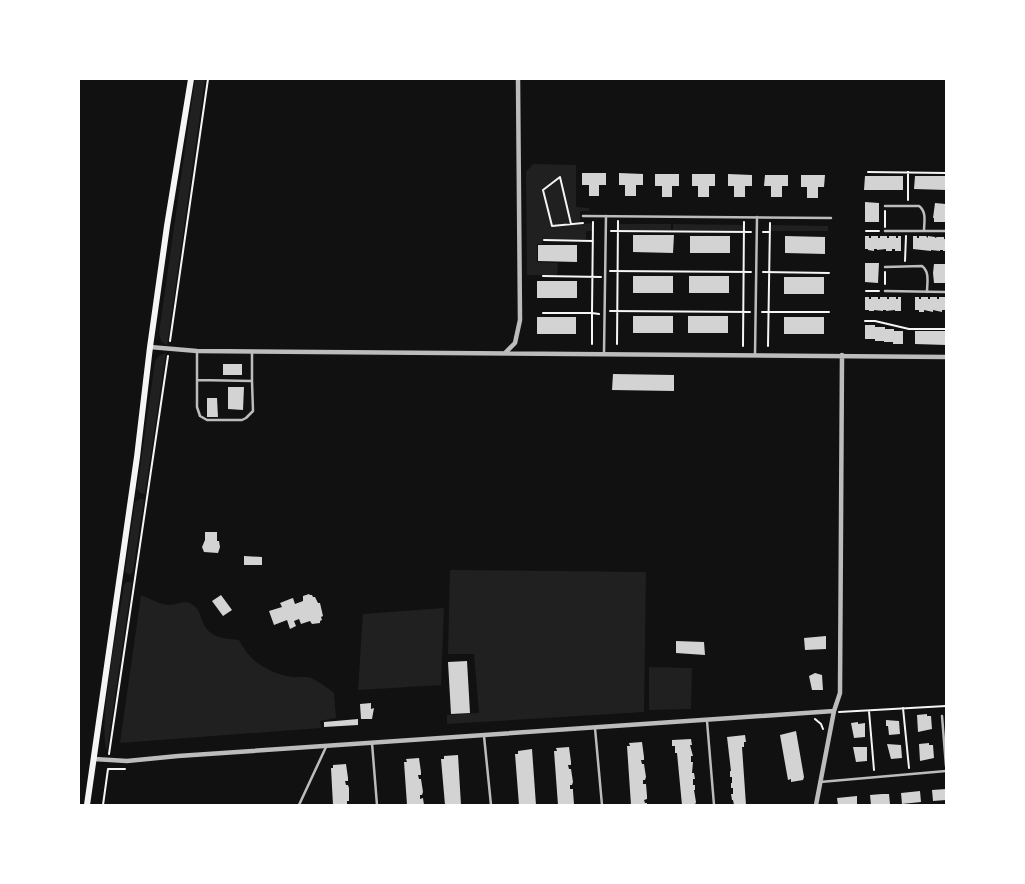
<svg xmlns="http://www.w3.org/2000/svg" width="1025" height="884" font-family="Ubuntu,sans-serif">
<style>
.green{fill:#202020}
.building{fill:#d3d3d3}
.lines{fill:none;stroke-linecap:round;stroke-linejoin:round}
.path{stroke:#f5f5f5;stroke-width:2}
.service{stroke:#bcbcbc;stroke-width:2.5}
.minor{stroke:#bcbcbc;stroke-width:4.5}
.secondary{stroke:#f5f5f5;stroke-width:6}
</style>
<rect width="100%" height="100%" fill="#111"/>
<path class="green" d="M195,79H205L167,346L161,341L159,333Z
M533,164L576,165V207L589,208V211H580V222L572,223L561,176L542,190L551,227L592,223V231H586V239H543L542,244H537V262L558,263L557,275H527L526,172Z
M560,179L570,223L552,226L544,190Z
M619,224H671V230H619Z
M673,224L743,225V231L673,230Z
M771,225L828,226V231H771Z
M166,353L145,494L140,493L137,489L155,361L160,355Z
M140,499H144L133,572L130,575L125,572L135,502Z
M450,570L646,572L644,712L447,724V715L479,713L474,654H448Z
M126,582H132L107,750C97,731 120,613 124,585Z
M141,595C151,599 160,605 171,605C180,604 185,599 193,605C201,610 200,618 204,625C211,638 227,639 239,640C249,661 268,673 291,677C298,678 305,676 311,678C320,682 326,687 334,693L336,718L320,721L321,728L120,743Z
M444,608L441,685L358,690L363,614Z
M649,667L692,668L691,709L649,710Z"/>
<path class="building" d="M582,173H606V185H599V196H589V185H582Z
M619,173L643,174V185H636V196H625V185H619Z
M655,174H679V186H672V197H662V186H655Z
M692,174H715V186H709V197H698V186H692Z
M728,174L752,175V186H745V197H734V186H728Z
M765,175H788V186H782V197H771V186H764Z
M801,175H825L824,187H818V198H807V187H801Z
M865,176H903V190H864Z
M915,176H946V190L914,189Z
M865,202L879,203V222H865Z
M935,203L946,204V222H934V218H933Z
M633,235H674L673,253L633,252Z
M690,236H730V253H690Z
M785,236L825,237V254L785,253Z
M865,236H869V238H871V236H878V238H880V236H887V238H889V236H896V238H898V236H901V251H895V249H892V251H886V249L877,250V249H874V251L868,250V249H865Z
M913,236H917V238H919V236H926L928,238V236L935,237V238L937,237H944V239H946V251H943V250H940V251L931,250V251L913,249Z
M538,245H577V262L538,261Z
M865,263H879L878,283L865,282Z
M934,264H946V283H934L933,273Z
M633,276H673V293H633Z
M689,276H729V293H689Z
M784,277H824V294H784Z
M537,281H577V298H537Z
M865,297H869V299H871V297H878V299H880V297H887V299H889V297H896V299H898V297H901V311H895V310L886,311V310H883V311L874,310V311H869V310H865Z
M915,297H919V299H921V297H928V299H930V297H937V299H939V297H946V310H942V312L933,310V312L924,310V312H919V310H915Z
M633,316H673V333H633Z
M688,316H728V333H688Z
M537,317H576V334H537Z
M784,317H824V334H784Z
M865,325H875V327H885V329H894V331H903V344H893V342H884V341H875V339H865Z
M915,331H946V345L915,344Z
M223,364H242V375H223Z
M613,374L674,375V391L612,390Z
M228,387H244L243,410L228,409Z
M207,398H217L218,417H207Z
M205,532H217V541H219L220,547L218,553L204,552L202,547L205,540Z
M244,556L262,557V565H244Z
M309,594L310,595H312L313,597H315L318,603H320L323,616L321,617L322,620L320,621V623L312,624L310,621L301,624L299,619L294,621L296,626L290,629L287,620L274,625L269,611L282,607L280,603L290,599L293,598L295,604L303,601V596Z
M221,595L232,610L223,616L212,601Z
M826,636V649L805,650L804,638Z
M676,641L704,642L705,655L676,653Z
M467,661L470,713L451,714L448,662Z
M815,673L822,675L823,690H812L809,676Z
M371,703V709L374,708L372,719H361L360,704Z
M927,714V716H931L932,729L918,732L917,715Z
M358,719V725L324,727V722Z
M886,720L899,721L900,734L889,735L888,726H886Z
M858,722V724L865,723V737L854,738L851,723Z
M796,731L804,777L803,780L791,782V779L788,780L780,735Z
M745,735L746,742H744V747H742L746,805H734L733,800H732L731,794H733V788H731V783H732V777H730V771H731L727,737Z
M691,739L692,745H690L693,756H691V762H693L692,773H694L695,779H693V785H695V790H694L696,802L695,805H682L677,753H675V746H672V740Z
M642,742L644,757V760H641L642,764H644L646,777L645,780H643V784H646L647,796V799L644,800L645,803H647V805H631L627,746H630L629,743Z
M929,743V745H933L934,758L920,761L919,744Z
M887,744L901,745L902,758L891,759Z
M569,747L571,762V765H568L569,769H571L573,782L572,785H570V789H573V791L574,804L558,805L554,751H557L556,748Z
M853,747H867V761L856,762Z
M532,749L536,805H519L515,754H518V751Z
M458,755L461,805H445L441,759H444V756Z
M419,758L421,772V775H418L419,779H421L423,792L422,795H420V799L423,798L424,805H407L404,762H407L406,759Z
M346,764L348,778V781H345L346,785H348L349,788V801H347V805H333L331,768H333V765Z
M946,789V800L933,801L932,790Z
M920,791L921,802L902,804L901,793Z
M882,794H889L890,804L871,805L870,795Z
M857,796V805H838L837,798Z"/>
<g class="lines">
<path class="path" d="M868,172L946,173
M908,200V172
M571,224L560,177L543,190L552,226L583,223
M885,227V211
M611,231L751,232
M866,231H879
M763,232H770
M544,240L593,241
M905,261L906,236
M610,271L751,272
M763,272L829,273
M543,276L601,277
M885,284V272
M866,291H879
M610,311L750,312
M762,312H829
M543,313H592L593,222
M865,321H875L909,329H946
M170,341L208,79
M592,344V313L599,314
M617,344L618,221
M743,346L744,222
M768,346L770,223
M903,708L909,768
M869,711L874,770
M839,712L946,706
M815,719L821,724L823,729
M109,754L168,356
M108,769H125
M103,805L108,769"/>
<path class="service" d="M885,206H919C927,212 924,222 924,231
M583,216L831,218
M885,231H946
M885,267L922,266C930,272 927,283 927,292
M885,291L946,292
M252,353V381
M604,353L606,216
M755,355L757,217
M197,380L252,381L253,411L246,418L242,420H207L200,416L197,407V351
M942,716L946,766
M707,721L714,805
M595,728L602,805
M484,736L491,805
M372,743L377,805
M820,782L946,771
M299,805L326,747"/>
<path class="minor" d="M150,347L197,351L946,357
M505,353L515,343L520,320L518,79
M94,759L127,761L178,756L834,711
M816,805L834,711L840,693L842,355"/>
<path class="secondary" d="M87,805L137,457L150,347L167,226L191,79"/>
</g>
<rect width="1025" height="884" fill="none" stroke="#ffffff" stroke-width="160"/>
</svg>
